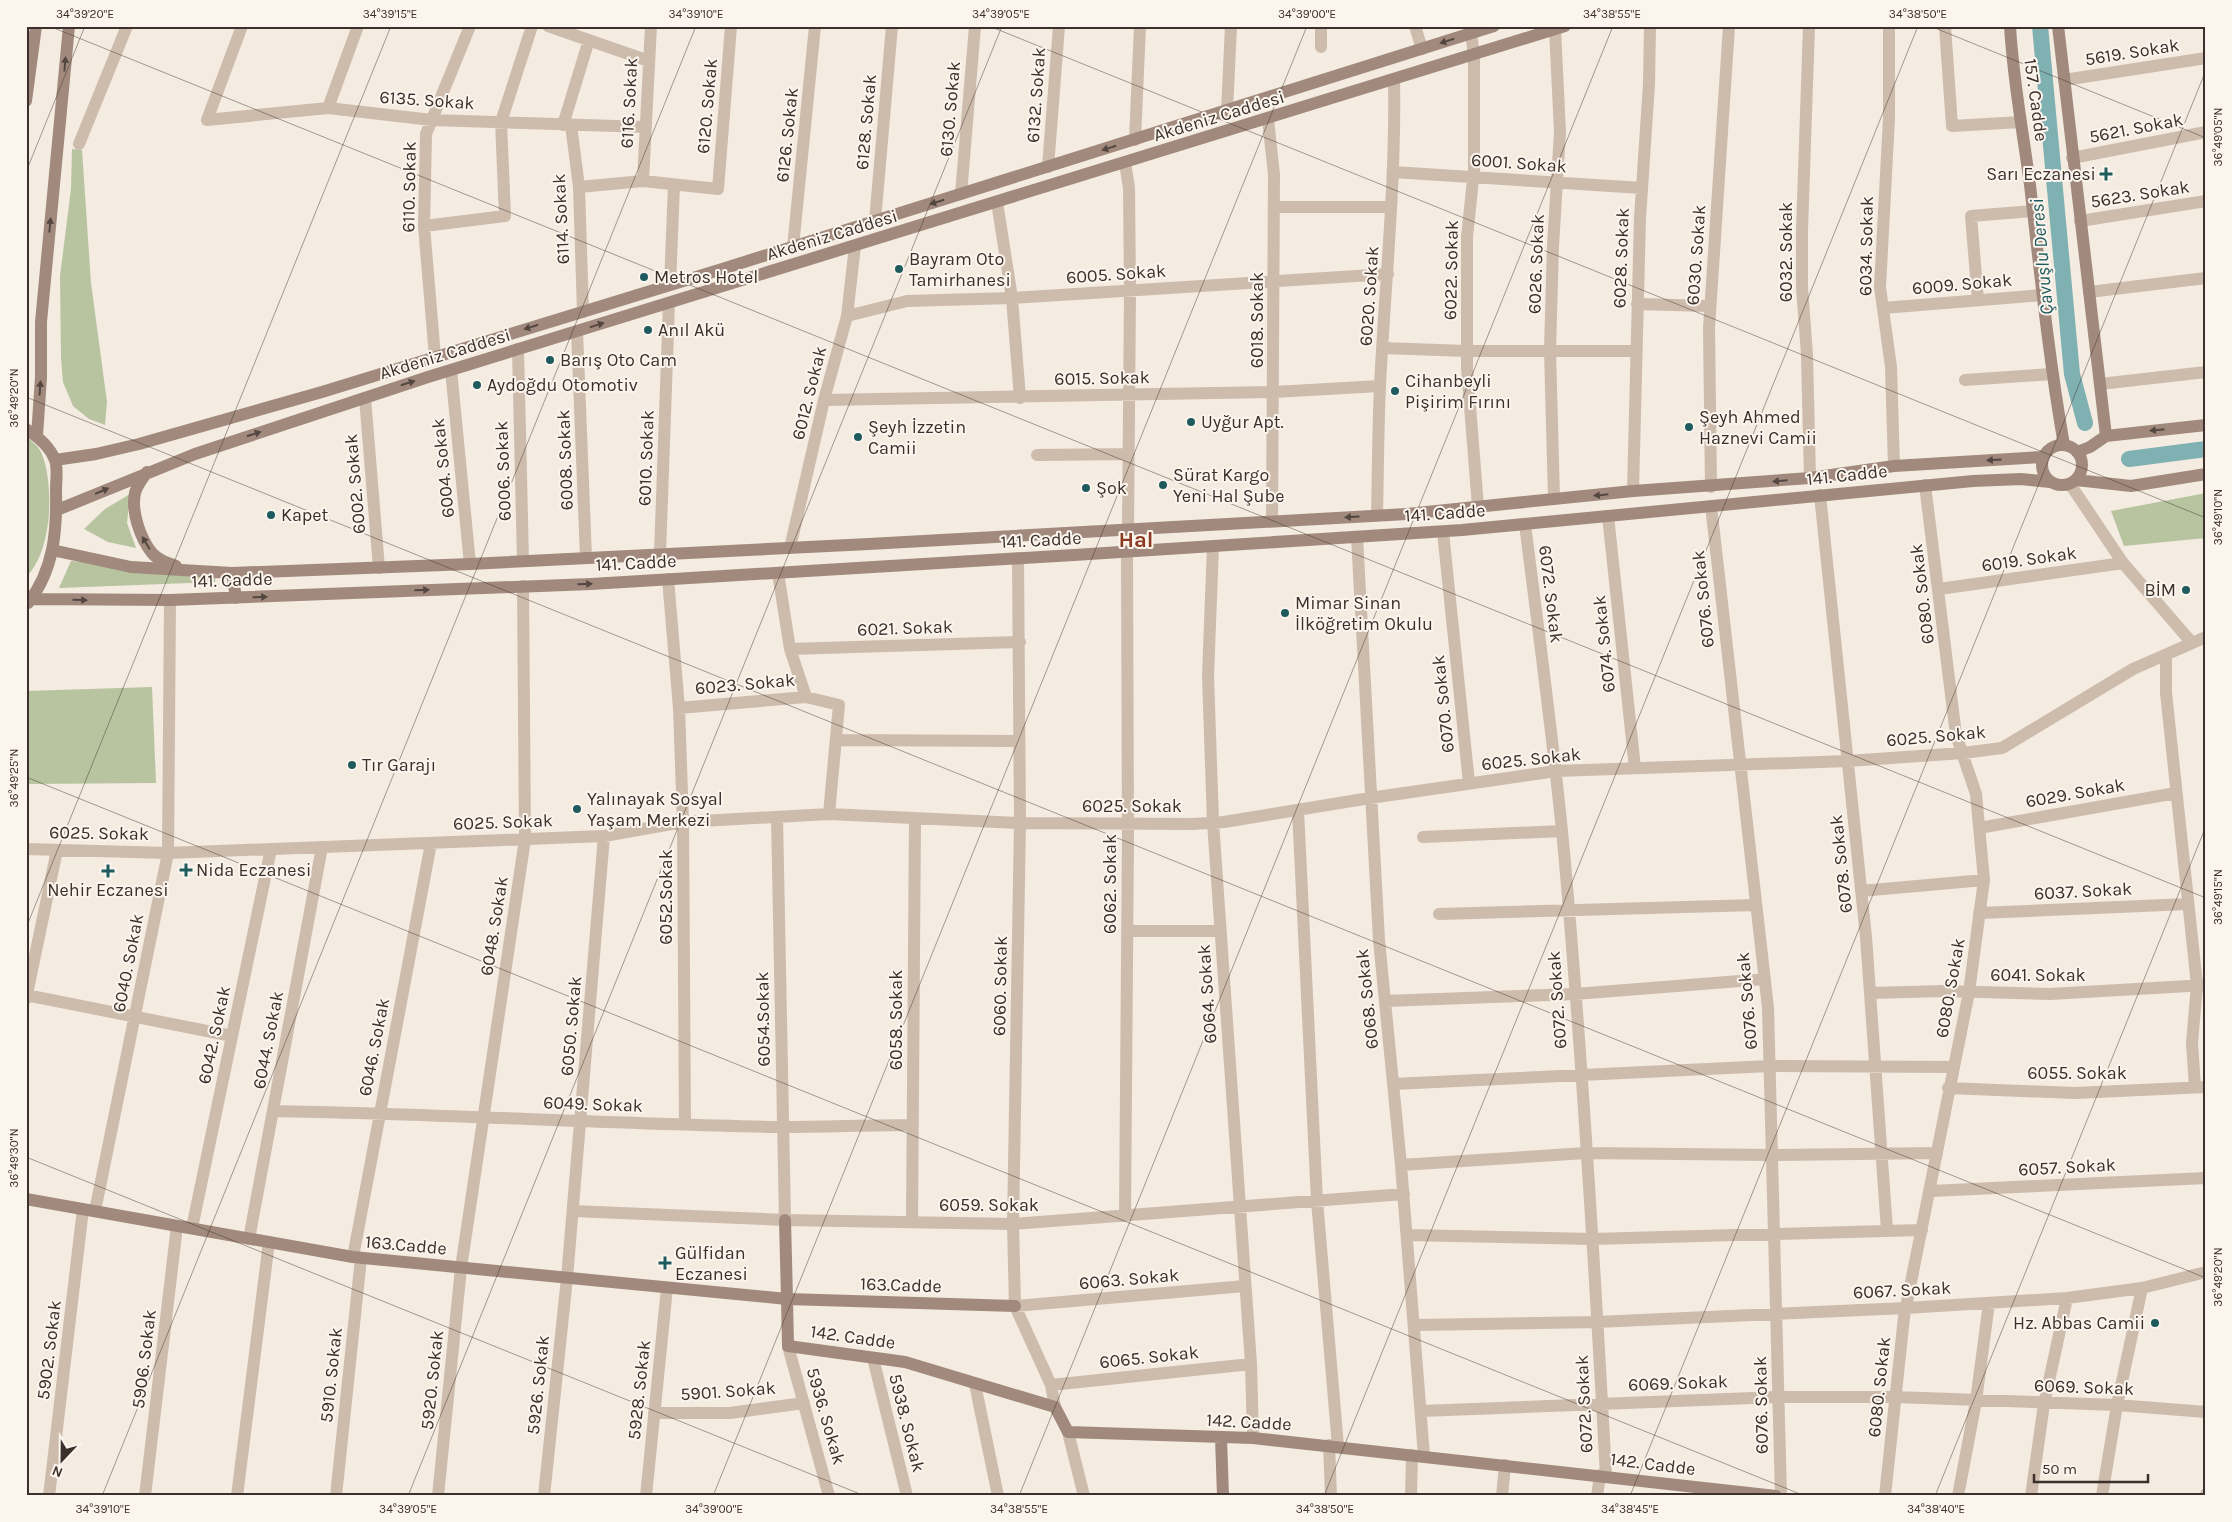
<svg xmlns="http://www.w3.org/2000/svg" width="2232" height="1522" font-family="Karla,sans-serif">
<style>
.green{fill:#b8c4a0}
.lines{fill:none;stroke-linecap:round;stroke-linejoin:round}
.canal{stroke:#7fb0b2;stroke-width:16}
.street{stroke:#cdbbac;stroke-width:12}
.secondary{stroke:#a18a7d;stroke-width:12}
.oneway{fill:#544640}
.ticks{fill:none;stroke:#3b302b;stroke-width:1;stroke-opacity:0.45}
.poi-dot{fill:#1f5a5e;stroke:#fbf5ee;stroke-width:2}
.labels{text-anchor:middle;stroke-width:4;stroke-linejoin:round;paint-order:stroke}
.street-label{font-size:18px;fill:#3b302b;stroke:#fbf5ee}
.poi-label{font-size:18px;fill:#3b302b;stroke:#fbf5ee;text-anchor:start}
.water-label{font-size:19px;font-style:italic;fill:#1f5a5e;stroke:#fbf5ee}
.district-label{font-size:22px;font-weight:bold;fill:#8c3b22;stroke:#fbf5ee}
.neatline{fill:none;stroke:#3b302b;stroke-width:2}
.ticks-label{font-size:12px;text-anchor:middle;fill:#3b302b}
</style>
<rect width="100%" height="100%" fill="#f4ebe1"/>
<path class="green" d="M72,149L82,150L91,283L107,402L105,425L89,419L73,406L63,382L61,358L60,276L71,189Z
M26,436C33,442 40,447 43,457C54,489 52,552 26,577Z
M2206,493V538L2124,546L2111,511Z
M130,494L127,523L136,548L108,542L84,529L105,509Z
M71,561L216,575L215,582L59,588Z
M152,687L156,783L26,784V691Z"/>
<g class="lines">
<path class="canal" d="M2040,26L2072,374L2085,423
M2129,459L2206,449"/>
<path class="street" d="M242,26L207,120L328,108L432,120L646,127
M548,26L649,61
M1415,26L1422,49
M1809,26L1802,230V287L1807,355L1810,478
M1889,26V118L1880,287L1891,367L1894,466
M1945,26L1952,126L2021,122
M1471,33L1474,55V170L1467,237V368L1478,507
M1321,47V26
M2064,80L2206,58
M328,108L358,26
M1227,111L1231,26
M1268,119L1274,175L1272,521
M563,125L589,40
M571,125L579,187L583,312
M1135,140L1140,26
M79,144L127,26
M2072,158L2206,132
M1125,163L1129,188L1130,291L1128,530
M1048,167L1059,26
M1393,172L1642,188
M643,181L651,26
M579,187L643,181L718,189L731,26
M961,194L975,26
M997,202L1012,298L1020,398
M1274,207H1391
M875,221L892,26
M2080,221L2206,201
M424,226L505,216L501,122L532,26
M793,247L815,26
M670,285L674,185
M2089,292L2206,278
M1978,300L1971,216L2033,211
M1637,304L1710,306
M1883,308L2043,295
M847,316L907,301L1012,298L1388,274
M577,331L586,558
M1383,348L1467,351H1636
M518,349L523,561
M435,357L424,226L426,134L470,26
M451,370L470,564
M1965,380L2052,374
M2100,384L2206,372
M365,398L379,568
M824,400L1274,392L1380,386
M1037,455L1129,454
M2070,484L2123,563L2192,643
M1711,487L1709,328L1729,26
M1633,491L1640,218L1649,84L1650,26
M1820,495L1866,937L1887,1230
M1554,499L1550,350L1553,246L1560,132L1555,29
M1711,506L1768,1008L1781,1496
M1377,515C1378,472 1378,429 1380,386C1385,284 1396,182 1394,79
M1608,516L1635,768
M1525,524C1539,637 1555,750 1565,863C1583,1067 1595,1271 1606,1476
M1443,532L1469,783
M1357,537L1379,940L1401,1165L1424,1456
M1213,546L1208,676L1213,822L1251,1364L1253,1438
M790,548L824,400L847,316L855,246
M660,554L669,303
M1018,558L1020,823L1013,1224L1015,1306L1051,1385L1055,1407
M778,573L790,649L806,697
M668,579L679,708L683,822L685,1124
M1939,589L2123,563
M790,649L1020,642
M2166,655V693L2197,985L2192,1043L2195,1087
M679,708L806,697L839,705L829,814
M836,740L1019,741
M1298,810L1317,1201L1338,1446
M777,817L785,1220
M1979,828L2176,793
M1423,837L1562,831
M26,849L168,853L604,836L683,822L829,814L1020,823L1192,824L1224,822L1370,798L1556,771L1848,761L1963,753L2002,748L2133,669L2206,637
M1861,891L1984,880
M1979,913L2188,904
M1439,914L1756,905
M1127,931H1220
M1870,993L1944,991L2050,994L2206,985
M26,995L232,1036
M26,999L57,850
M1385,1001L1575,994L1765,979
M1393,1084L1770,1066L1953,1067
M1948,1088L2075,1093L2206,1087
M273,1111C442,1114 611,1124 780,1127C825,1127 869,1125 913,1125
M1401,1165L1586,1153L1772,1155L1937,1153
M1931,1191L2206,1178
M95,1211L168,853L170,600
M573,1211L785,1220L1013,1224L1404,1194
M1125,1216L1128,836L1127,552
M912,1222L915,818
M192,1228L271,849
M1407,1235L1592,1239L1922,1230
M249,1239L322,847
M353,1257L431,843
M1015,1306L1245,1286
M1415,1325L1597,1322L1906,1308L2067,1298L2142,1288L2206,1272
M788,1346L829,1496
M873,1358L907,1496
M975,1384L998,1496
M1051,1385L1251,1364
M1421,1411L1778,1397H1895L2117,1405L2206,1412
M654,1413H730L804,1403
M1068,1432L1084,1496
M1329,1445L1331,1496
M49,1496L83,1209
M145,1496L177,1226
M237,1496L269,1242
M336,1496L361,1258
M438,1496L461,1268L525,839L523,586
M544,1496L567,1278L604,836
M646,1496L667,1288
M1411,1496L1412,1455
M1502,1496L1505,1465
M1597,1496L1600,1475
M1885,1496L1904,1317L1969,992L1984,880L1976,794L1956,735L1925,485
M1958,1496L1976,1401L1989,1303
M2031,1496L2044,1404L2067,1298
M2102,1496L2117,1405L2142,1288
M2206,1496V1494"/>
<path class="secondary" d="M2010,26C2013,80 2023,132 2030,185C2040,272 2049,359 2064,445
M2058,26L2106,436
M26,101L36,26
M26,429C37,436 50,447 55,460C58,468 56,481 56,490C57,531 54,570 28,603
M37,436L41,377V322L69,26
M2042 465a20 20 0 1 1 40 0a20 20 0 1 1-40 0Z
M2077,452L2090,447L2106,436L2206,425
M55,460L96,454L139,444L322,392L719,270L1494,26
M147,472C143,478 137,485 135,493C131,511 140,538 152,553C158,560 167,563 176,566
M2076,480L2131,486L2206,474
M57,510L195,454L428,377L1565,26
M52,550L131,567L232,573L470,564L869,544L1407,514L1633,491L1810,478L1894,466L2042,457
M232,573L236,598
M31,599L170,600L591,584L1074,555L1462,530L1973,481L2021,479L2050,482
M26,1199L353,1257L787,1299L788,1346L905,1362L1055,1407L1068,1432L1253,1438L1776,1496
M785,1220L787,1299L1015,1306
M1221,1438L1223,1496"/>
</g>
<defs><path id="oneway-solid" d="M-6-.8H1V-3.2L6.5 0L1 3.2V.8H-6Z" transform="scale(1.25)"/></defs>
<g class="oneway">
<use href="#oneway-solid" transform="translate(1447 41) rotate(163)"/>
<use href="#oneway-solid" transform="translate(65 64) rotate(-85)"/>
<use href="#oneway-solid" transform="translate(1109 148) rotate(163)"/>
<use href="#oneway-solid" transform="translate(937 202) rotate(163)"/>
<use href="#oneway-solid" transform="translate(50 225) rotate(-85)"/>
<use href="#oneway-solid" transform="translate(597 325) rotate(-17)"/>
<use href="#oneway-solid" transform="translate(531 327) rotate(163)"/>
<use href="#oneway-solid" transform="translate(408 383) rotate(-18)"/>
<use href="#oneway-solid" transform="translate(40 388) rotate(-86)"/>
<use href="#oneway-solid" transform="translate(2157 430) rotate(174)"/>
<use href="#oneway-solid" transform="translate(254 434) rotate(-18)"/>
<use href="#oneway-solid" transform="translate(1994 460) rotate(177)"/>
<use href="#oneway-solid" transform="translate(1780 481) rotate(175)"/>
<use href="#oneway-solid" transform="translate(102 491) rotate(-23)"/>
<use href="#oneway-solid" transform="translate(1601 495) rotate(174)"/>
<use href="#oneway-solid" transform="translate(1352 517) rotate(177)"/>
<use href="#oneway-solid" transform="translate(146 543) rotate(-121)"/>
<use href="#oneway-solid" transform="translate(585 584) rotate(-2)"/>
<use href="#oneway-solid" transform="translate(422 590) rotate(-2)"/>
<use href="#oneway-solid" transform="translate(260 597) rotate(-2)"/>
<use href="#oneway-solid" transform="translate(80 600) rotate(1)"/>
</g>
<path class="ticks" d="M49,26L2206,898M989,26L2206,518M1930,26L2206,138M26,172L85,26M26,397L2206,1278M26,777L1805,1496M26,928L391,26M26,1157L865,1496M102,1496L696,26M408,1496L1002,26M713,1496L1307,26M1019,1496L1613,26M1324,1496L1918,26M1630,1496L2206,70M1935,1496L2206,826"/>
<g class="poi-dot">
<path d="M2103.5 166.5h5v5h5v5h-5v5h-5v-5h-5v-5h5z"/>
<circle cx="899" cy="269" r="5"/>
<circle cx="644" cy="277" r="5"/>
<circle cx="648" cy="330" r="5"/>
<circle cx="550" cy="360" r="5"/>
<circle cx="477" cy="385" r="5"/>
<circle cx="1395" cy="391" r="5"/>
<circle cx="1191" cy="422" r="5"/>
<circle cx="1689" cy="427" r="5"/>
<circle cx="858" cy="437" r="5"/>
<circle cx="1163" cy="485" r="5"/>
<circle cx="1086" cy="488" r="5"/>
<circle cx="271" cy="515" r="5"/>
<circle cx="2186" cy="590" r="5"/>
<circle cx="1285" cy="613" r="5"/>
<circle cx="352" cy="765" r="5"/>
<circle cx="577" cy="809" r="5"/>
<path d="M183.5 862.5h5v5h5v5h-5v5h-5v-5h-5v-5h5z"/>
<path d="M105.5 863.5h5v5h5v5h-5v5h-5v-5h-5v-5h5z"/>
<path d="M662.5 1255.5h5v5h5v5h-5v5h-5v-5h-5v-5h5z"/>
<circle cx="2155" cy="1323" r="5"/>
</g>
<g class="labels">
<g class="street-label">
<text transform="translate(2132 52) rotate(-9)" y="6">5619. Sokak</text>
<text transform="translate(1036 95) rotate(-86)" y="6">6132. Sokak</text>
<text transform="translate(427 100) rotate(4)" y="6">6135. Sokak</text>
<text transform="translate(2036 100) rotate(82)" y="6">157. Cadde</text>
<text transform="translate(629 103) rotate(-87)" y="6">6116. Sokak</text>
<text transform="translate(707 106) rotate(-85)" y="6">6120. Sokak</text>
<text transform="translate(950 109) rotate(-85)" y="6">6130. Sokak</text>
<text transform="translate(1219 116) rotate(-17)" y="6">Akdeniz Caddesi</text>
<text transform="translate(866 122) rotate(-85)" y="6">6128. Sokak</text>
<text transform="translate(2136 128) rotate(-11)" y="6">5621. Sokak</text>
<text transform="translate(787 135) rotate(-84)" y="6">6126. Sokak</text>
<text transform="translate(1519 163) rotate(4)" y="6">6001. Sokak</text>
<text transform="translate(409 187) rotate(-89)" y="6">6110. Sokak</text>
<text transform="translate(2140 194) rotate(-9)" y="6">5623. Sokak</text>
<text transform="translate(561 219) rotate(-93)" y="6">6114. Sokak</text>
<text transform="translate(832 235) rotate(-17)" y="6">Akdeniz Caddesi</text>
<text transform="translate(1866 246) rotate(-89)" y="6">6034. Sokak</text>
<text transform="translate(1786 252) rotate(-90)" y="6">6032. Sokak</text>
<text transform="translate(1696 255) rotate(-86)" y="6">6030. Sokak</text>
<text transform="translate(1621 258) rotate(-88)" y="6">6028. Sokak</text>
<text transform="translate(1536 264) rotate(-88)" y="6">6026. Sokak</text>
<text transform="translate(1451 270) rotate(-89)" y="6">6022. Sokak</text>
<text transform="translate(1116 274) rotate(-4)" y="6">6005. Sokak</text>
<text transform="translate(1962 284) rotate(-5)" y="6">6009. Sokak</text>
<text transform="translate(1369 296) rotate(-86)" y="6">6020. Sokak</text>
<text transform="translate(1257 320) rotate(-90)" y="6">6018. Sokak</text>
<text transform="translate(445 354) rotate(-17)" y="6">Akdeniz Caddesi</text>
<text transform="translate(1102 378) rotate(-1)" y="6">6015. Sokak</text>
<text transform="translate(809 393) rotate(-76)" y="6">6012. Sokak</text>
<text transform="translate(646 458) rotate(-88)" y="6">6010. Sokak</text>
<text transform="translate(565 460) rotate(-92)" y="6">6008. Sokak</text>
<text transform="translate(443 468) rotate(-96)" y="6">6004. Sokak</text>
<text transform="translate(503 471) rotate(-92)" y="6">6006. Sokak</text>
<text transform="translate(1847 475) rotate(-6)" y="6">141. Cadde</text>
<text transform="translate(355 484) rotate(-95)" y="6">6002. Sokak</text>
<text transform="translate(1445 513) rotate(-4)" y="6">141. Cadde</text>
<text transform="translate(1041 540) rotate(-3)" y="6">141. Cadde</text>
<text transform="translate(2029 559) rotate(-8)" y="6">6019. Sokak</text>
<text transform="translate(636 563) rotate(-3)" y="6">141. Cadde</text>
<text transform="translate(232 580) rotate(-2)" y="6">141. Cadde</text>
<text transform="translate(1551 594) rotate(83)" y="6">6072. Sokak</text>
<text transform="translate(1922 594) rotate(-97)" y="6">6080. Sokak</text>
<text transform="translate(1703 599) rotate(-96)" y="6">6076. Sokak</text>
<text transform="translate(905 628) rotate(-2)" y="6">6021. Sokak</text>
<text transform="translate(1604 644) rotate(-96)" y="6">6074. Sokak</text>
<text transform="translate(745 684) rotate(-5)" y="6">6023. Sokak</text>
<text transform="translate(1443 704) rotate(-96)" y="6">6070. Sokak</text>
<text transform="translate(1936 736) rotate(-5)" y="6">6025. Sokak</text>
<text transform="translate(1531 759) rotate(-6)" y="6">6025. Sokak</text>
<text transform="translate(2075 793) rotate(-10)" y="6">6029. Sokak</text>
<text x="1132" y="812">6025. Sokak</text>
<text transform="translate(503 822) rotate(-2)" y="6">6025. Sokak</text>
<text transform="translate(99 833) rotate(1)" y="6">6025. Sokak</text>
<text transform="translate(1841 864) rotate(-96)" y="6">6078. Sokak</text>
<text transform="translate(1110 884) rotate(-90)" y="6">6062. Sokak</text>
<text transform="translate(2083 891) rotate(-3)" y="6">6037. Sokak</text>
<text transform="translate(666 897) rotate(-90)" y="6">6052.Sokak</text>
<text transform="translate(494 926) rotate(-81)" y="6">6048. Sokak</text>
<text transform="translate(128 963) rotate(-79)" y="6">6040. Sokak</text>
<text x="2038" y="981">6041. Sokak</text>
<text transform="translate(1000 986) rotate(-89)" y="6">6060. Sokak</text>
<text transform="translate(1950 988) rotate(-80)" y="6">6080. Sokak</text>
<text transform="translate(1207 994) rotate(-94)" y="6">6064. Sokak</text>
<text transform="translate(1367 999) rotate(-96)" y="6">6068. Sokak</text>
<text transform="translate(1557 1000) rotate(-94)" y="6">6072. Sokak</text>
<text transform="translate(1747 1001) rotate(-95)" y="6">6076. Sokak</text>
<text transform="translate(763 1019) rotate(-91)" y="6">6054.Sokak</text>
<text transform="translate(896 1020) rotate(-90)" y="6">6058. Sokak</text>
<text transform="translate(571 1026) rotate(-85)" y="6">6050. Sokak</text>
<text transform="translate(214 1035) rotate(-78)" y="6">6042. Sokak</text>
<text transform="translate(268 1040) rotate(-79)" y="6">6044. Sokak</text>
<text transform="translate(374 1047) rotate(-79)" y="6">6046. Sokak</text>
<text x="2077" y="1079">6055. Sokak</text>
<text transform="translate(593 1104) rotate(2)" y="6">6049. Sokak</text>
<text transform="translate(2067 1167) rotate(-3)" y="6">6057. Sokak</text>
<text x="989" y="1211">6059. Sokak</text>
<text transform="translate(406 1245) rotate(5)" y="6">163.Cadde</text>
<text transform="translate(1129 1279) rotate(-5)" y="6">6063. Sokak</text>
<text transform="translate(901 1285) rotate(2)" y="6">163.Cadde</text>
<text transform="translate(1902 1290) rotate(-3)" y="6">6067. Sokak</text>
<text transform="translate(853 1337) rotate(8)" y="6">142. Cadde</text>
<text transform="translate(49 1350) rotate(-83)" y="6">5902. Sokak</text>
<text transform="translate(1149 1357) rotate(-6)" y="6">6065. Sokak</text>
<text transform="translate(144 1359) rotate(-83)" y="6">5906. Sokak</text>
<text transform="translate(331 1375) rotate(-84)" y="6">5910. Sokak</text>
<text transform="translate(432 1380) rotate(-84)" y="6">5920. Sokak</text>
<text transform="translate(1678 1383) rotate(-2)" y="6">6069. Sokak</text>
<text transform="translate(538 1385) rotate(-84)" y="6">5926. Sokak</text>
<text transform="translate(1879 1387) rotate(-84)" y="6">6080. Sokak</text>
<text transform="translate(2084 1387) rotate(2)" y="6">6069. Sokak</text>
<text transform="translate(639 1390) rotate(-84)" y="6">5928. Sokak</text>
<text transform="translate(728 1391) rotate(-4)" y="6">5901. Sokak</text>
<text transform="translate(1584 1404) rotate(-93)" y="6">6072. Sokak</text>
<text transform="translate(1761 1405) rotate(-91)" y="6">6076. Sokak</text>
<text transform="translate(826 1416) rotate(74)" y="6">5936. Sokak</text>
<text transform="translate(1249 1422) rotate(3)" y="6">142. Cadde</text>
<text transform="translate(907 1423) rotate(76)" y="6">5938. Sokak</text>
<text transform="translate(1653 1464) rotate(7)" y="6">142. Cadde</text>
</g>
<g class="poi-label">
<text x="2096" y="180" text-anchor="end">Sarı Eczanesi</text>
<text x="909" y="265">Bayram Oto<tspan x="909" dy="21">Tamirhanesi</tspan></text>
<text x="654" y="283">Metros Hotel</text>
<text x="658" y="336">Anıl Akü</text>
<text x="560" y="366">Barış Oto Cam</text>
<text x="1405" y="387">Cihanbeyli<tspan x="1405" dy="21">Pişirim Fırını</tspan></text>
<text x="487" y="391">Aydoğdu Otomotiv</text>
<text x="1699" y="423">Şeyh Ahmed<tspan x="1699" dy="21">Haznevi Camii</tspan></text>
<text x="1201" y="428">Uyğur Apt.</text>
<text x="868" y="433">Şeyh İzzetin<tspan x="868" dy="21">Camii</tspan></text>
<text x="1173" y="481">Sürat Kargo<tspan x="1173" dy="21">Yeni Hal Şube</tspan></text>
<text x="1096" y="494">Şok</text>
<text x="281" y="521">Kapet</text>
<text x="2176" y="596" text-anchor="end">BİM</text>
<text x="1295" y="609">Mimar Sinan<tspan x="1295" dy="21">İlköğretim Okulu</tspan></text>
<text x="362" y="771">Tır Garajı</text>
<text x="587" y="805">Yalınayak Sosyal<tspan x="587" dy="21">Yaşam Merkezi</tspan></text>
<text x="196" y="876">Nida Eczanesi</text>
<text x="108" y="896" text-anchor="middle">Nehir Eczanesi</text>
<text x="675" y="1259">Gülfidan<tspan x="675" dy="21">Eczanesi</tspan></text>
<text x="2145" y="1329" text-anchor="end">Hz. Abbas Camii</text>
</g>
<g class="water-label">
<text transform="translate(2041 257) rotate(-95)" y="7">Çavuşlu Deresi</text>
</g>
<g class="district-label">
<text x="1136" y="547">Hal</text>
</g>
</g>
<rect width="2232" height="1522" fill="none" stroke="#fbf5ee" stroke-width="55"/>
<g transform="translate(62 1460) rotate(202)" stroke="#fbf5ee" stroke-width="4" paint-order="stroke">
<path d="M0-4L9 19L0 12L-9 19Z" fill="#3b302b"/>
<text y="-8" font-size="14" font-weight="bold" text-anchor="middle" fill="#3b302b">N</text>
</g>
<path d="M2034 1474v8h114v-8" fill="none" stroke="#3b302b" stroke-width="2.5"/>
<text x="2042" y="1474" font-size="15" fill="#3b302b" stroke="#fbf5ee" stroke-width="4" paint-order="stroke">50 m</text>
<rect x="28" y="28" width="2176" height="1466" class="neatline"/>
<g class="ticks-label">
<text x="85" y="18">34°39'20"E</text>
<text x="390" y="18">34°39'15"E</text>
<text x="696" y="18">34°39'10"E</text>
<text x="1001" y="18">34°39'05"E</text>
<text x="1307" y="18">34°39'00"E</text>
<text x="1612" y="18">34°38'55"E</text>
<text x="1918" y="18">34°38'50"E</text>
<text transform="translate(2218 137) rotate(-90)" y="4">36°49'05"N</text>
<text transform="translate(14 398) rotate(-90)" y="4">36°49'20"N</text>
<text transform="translate(2218 517) rotate(-90)" y="4">36°49'10"N</text>
<text transform="translate(14 778) rotate(-90)" y="4">36°49'25"N</text>
<text transform="translate(2218 897) rotate(-90)" y="4">36°49'15"N</text>
<text transform="translate(14 1158) rotate(-90)" y="4">36°49'30"N</text>
<text transform="translate(2218 1277) rotate(-90)" y="4">36°49'20"N</text>
<text x="103" y="1513">34°39'10"E</text>
<text x="408" y="1513">34°39'05"E</text>
<text x="714" y="1513">34°39'00"E</text>
<text x="1019" y="1513">34°38'55"E</text>
<text x="1325" y="1513">34°38'50"E</text>
<text x="1630" y="1513">34°38'45"E</text>
<text x="1936" y="1513">34°38'40"E</text>
</g>
</svg>
